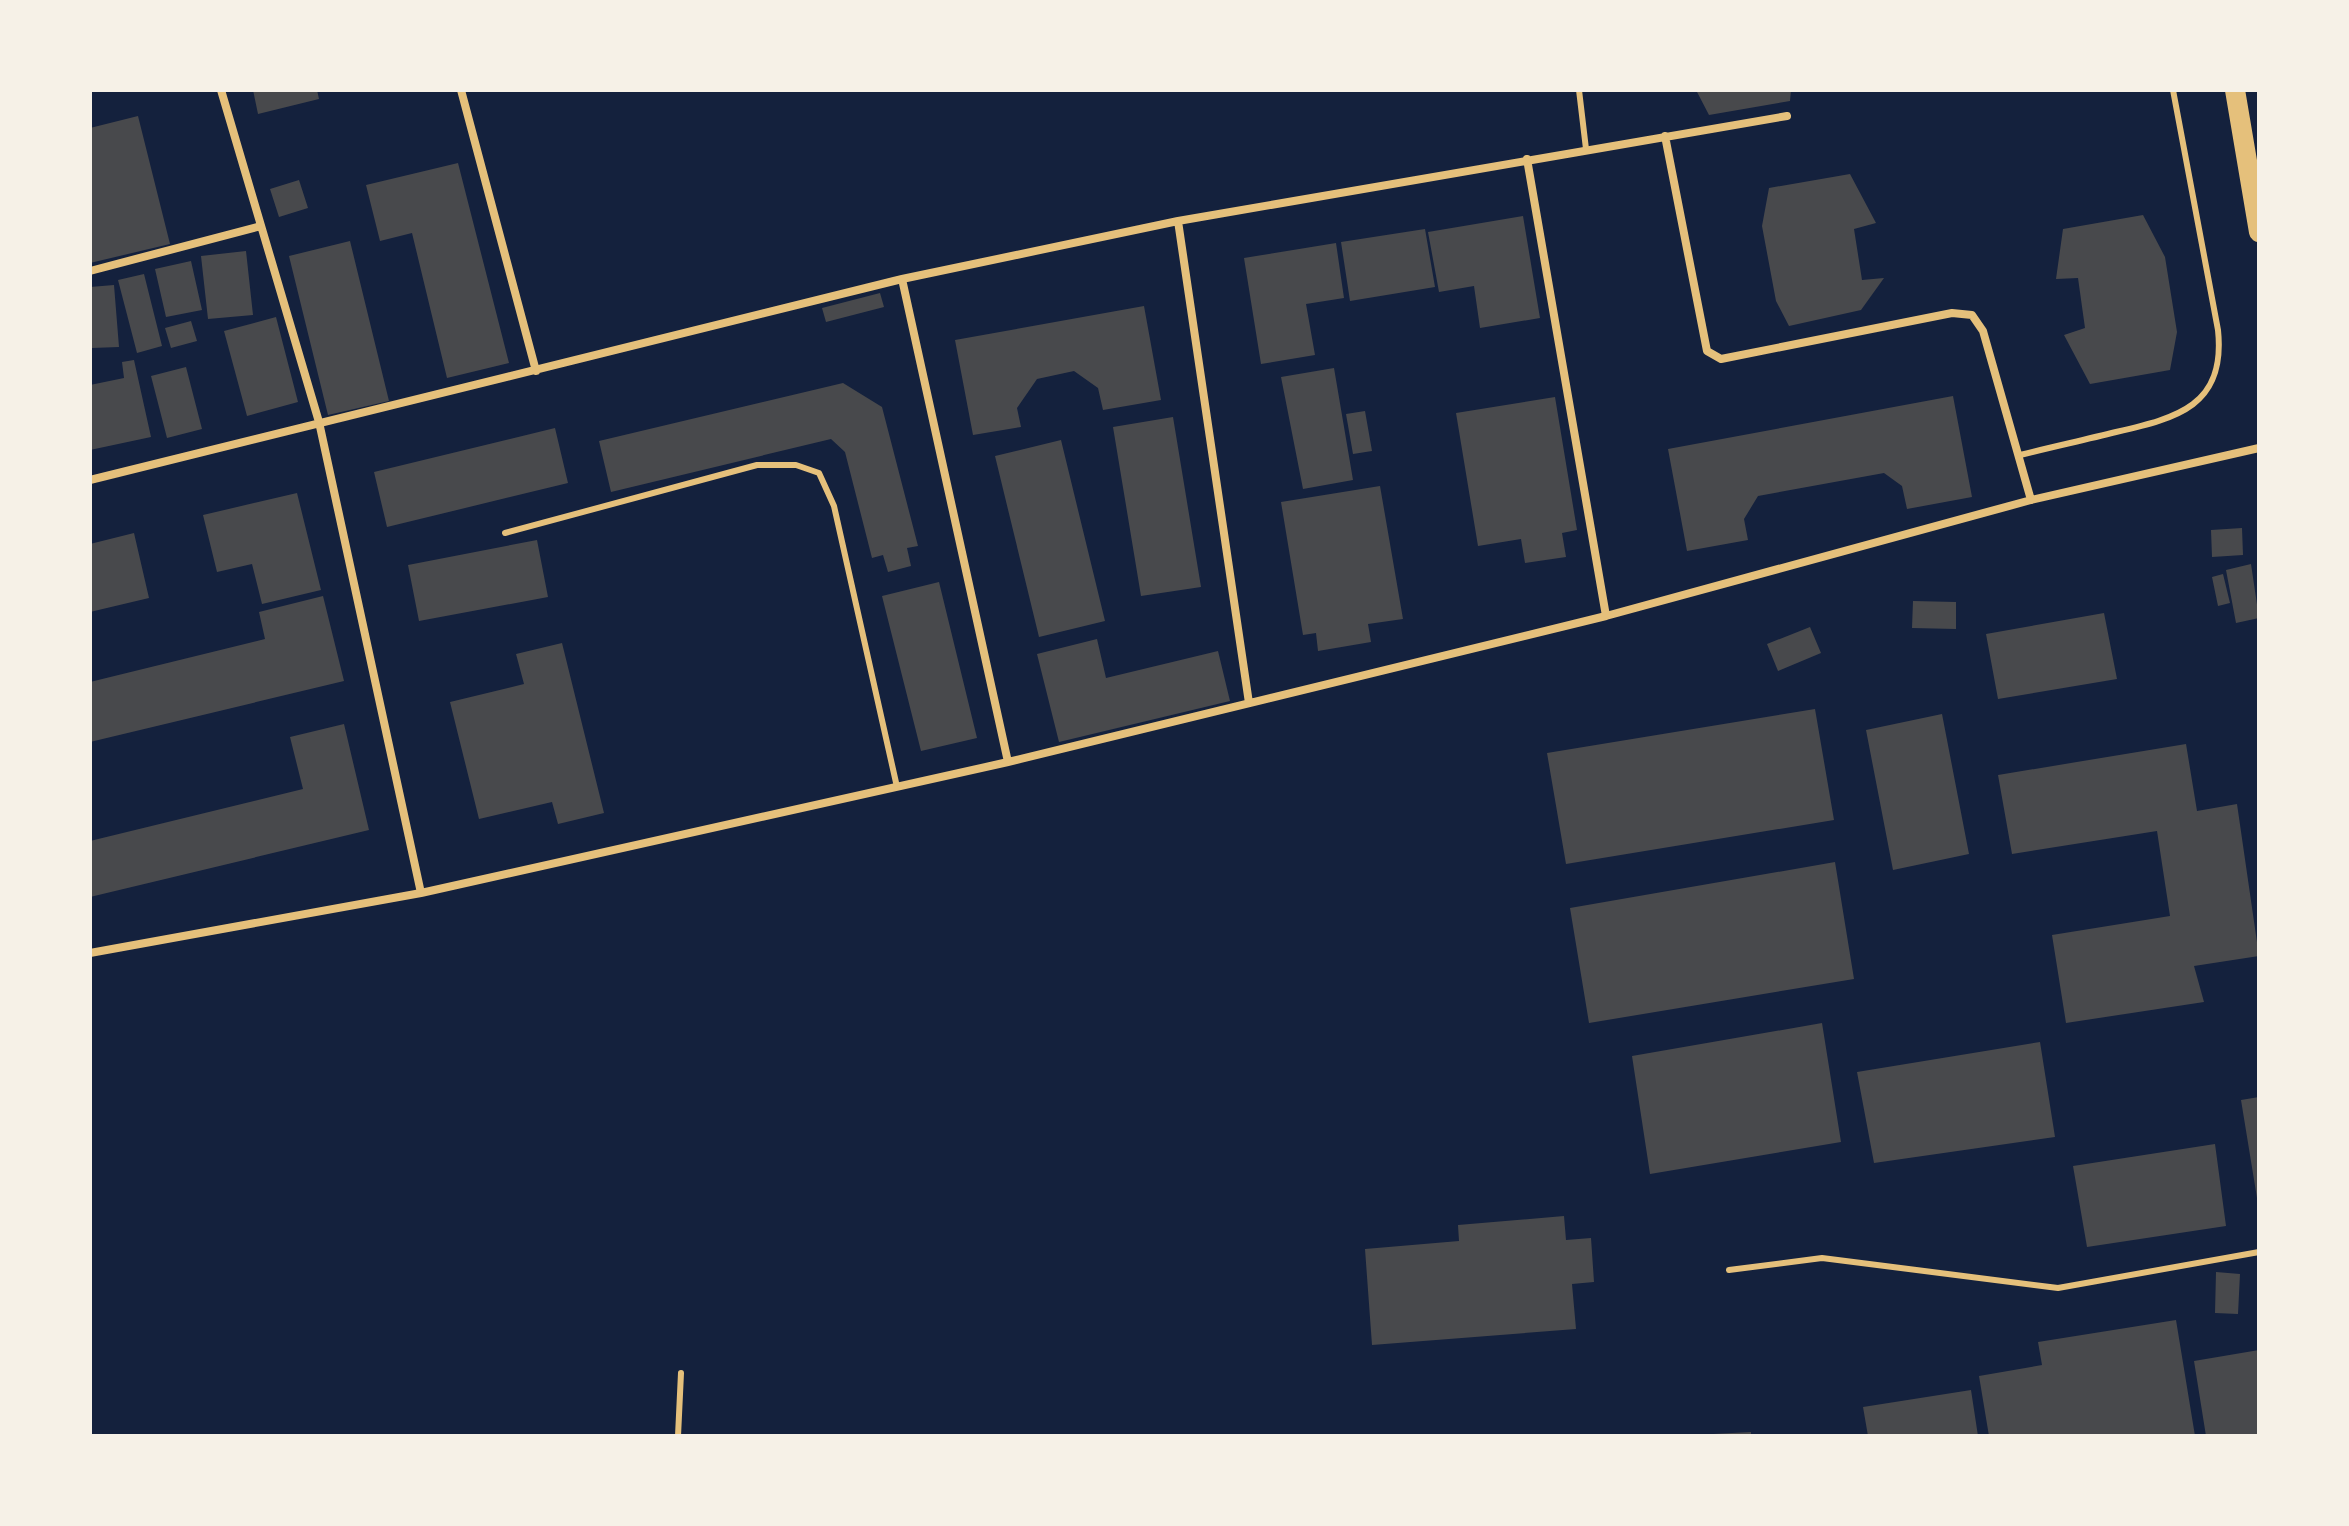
<svg xmlns="http://www.w3.org/2000/svg" width="2349" height="1526" font-family="Karla,sans-serif">
<style>
.building{fill:#48494c}
.lines{fill:none;stroke-linecap:round;stroke-linejoin:round}
.service{stroke:#e5c07b;stroke-width:6}
.minor{stroke:#e5c07b;stroke-width:8}
.primary{stroke:#e5c07b;stroke-width:20}
</style>
<rect width="100%" height="100%" fill="#14213d"/>
<path class="building" d="M253,90H317L319,99L258,114Z
M1696,90H1791L1790,101L1709,115Z
M138,116L170,244L90,263V128Z
M458,163L509,363L447,378L412,233L380,241L366,185Z
M1850,174L1876,223L1854,229L1862,280L1884,278L1861,310L1789,326L1776,301L1762,226L1769,188Z
M299,180L308,208L279,217L270,189Z
M2143,215L2165,257L2177,332L2170,370L2090,384L2064,335L2085,328L2078,278L2056,279L2063,229Z
M1523,216L1540,318L1480,328L1474,286L1439,292L1428,232Z
M1425,229L1435,287L1350,301L1341,242Z
M350,241L389,401L328,415L289,256Z
M1336,243L1344,298L1306,304L1315,355L1261,364L1244,258Z
M246,251L253,315L208,319L201,256Z
M191,261L202,310L166,317L155,269Z
M144,274L162,346L137,353L118,280Z
M114,285L119,347L92,348L90,287Z
M880,293L884,307L826,322L822,308Z
M1144,306L1161,400L1103,410L1098,388L1074,371L1037,379L1017,408L1021,427L973,435L955,340Z
M276,317L298,402L247,416L224,331Z
M191,321L197,341L171,348L165,328Z
M134,360L151,437L90,450V385L124,378L122,362Z
M186,367L202,429L167,438L151,376Z
M1334,368L1353,480L1303,489L1281,377Z
M843,383L882,407L918,546L907,548L911,566L888,572L883,555L872,558L845,452L831,439L611,492L599,441Z
M1953,396L1972,497L1907,509L1902,486L1884,473L1758,496L1744,519L1748,540L1687,551L1668,449Z
M1555,397L1577,530L1562,533L1566,557L1525,563L1521,539L1478,546L1456,413Z
M1365,411L1372,451L1353,454L1346,414Z
M1173,417L1201,587L1141,596L1113,427Z
M555,428L568,483L387,527L374,472Z
M1061,440L1105,621L1039,637L995,456Z
M1380,486L1403,619L1368,624L1371,642L1318,651L1316,633L1303,635L1281,502Z
M297,493L321,590L262,604L252,564L217,572L203,515Z
M2242,528L2243,555L2212,557L2211,530Z
M134,533L149,598L90,612V544Z
M537,540L548,597L419,621L408,565Z
M2251,564L2259,618L2236,623L2226,570Z
M2223,574L2230,603L2218,606L2212,577Z
M939,582L977,738L921,751L882,596Z
M323,596L344,681L90,742V682L265,639L259,612Z
M1913,601L1956,602V629L1912,628Z
M2104,613L2117,679L1998,699L1986,634Z
M1810,627L1821,653L1778,671L1767,644Z
M1097,639L1106,678L1218,651L1230,701L1059,742L1037,654Z
M562,643L604,813L558,824L552,802L479,819L450,702L524,684L516,654Z
M1815,709L1834,820L1566,864L1547,753Z
M1942,714L1969,854L1893,870L1866,730Z
M344,724L369,830L90,897V841L303,789L290,737Z
M2186,744L2197,811L2237,804L2259,956L2194,966L2204,1002L2066,1023L2052,935L2170,916L2157,831L2012,854L1998,775Z
M1835,862L1854,979L1589,1023L1570,908Z
M1822,1023L1841,1142L1650,1174L1632,1056Z
M2040,1042L2055,1137L1874,1163L1857,1072Z
M2259,1097V1198H2257L2241,1100Z
M2215,1144L2226,1226L2087,1247L2073,1166Z
M1564,1216L1566,1240L1591,1238L1594,1282L1572,1284L1576,1329L1372,1345L1365,1249L1459,1241L1458,1225Z
M2216,1272L2240,1274L2238,1314L2215,1313Z
M2176,1320L2195,1436H1989L1979,1376L2042,1365L2038,1342Z
M2259,1350V1436H2206L2194,1361Z
M1971,1390L1978,1436H1868L1863,1407Z
M1751,1432V1436H1713V1434Z"/>
<g class="lines">
<path class="service" d="M1579,90L1586,149
M2020,455C2052,447 2084,440 2116,432C2177,418 2226,406 2218,330L2173,90
M505,533L757,465H796L819,473L834,506L897,787
M1729,1270L1822,1258L2058,1288L2259,1252
M678,1436L681,1373"/>
<path class="minor" d="M221,90L319,422L421,893
M461,90L536,371
M1665,136L1707,351L1721,359L1952,313L1972,315L1983,331L2031,500
M1527,159L1606,616
M1178,221L1249,703
M90,271L261,226
M902,279L1008,762
M90,480L902,279L1178,221L1787,116
M90,953L421,893L1008,762L1606,616L2031,500L2259,448"/>
<path class="primary" d="M2235,90L2259,232"/>
</g>
<rect width="2349" height="1526" fill="none" stroke="#f6f1e7" stroke-width="184"/>
</svg>
